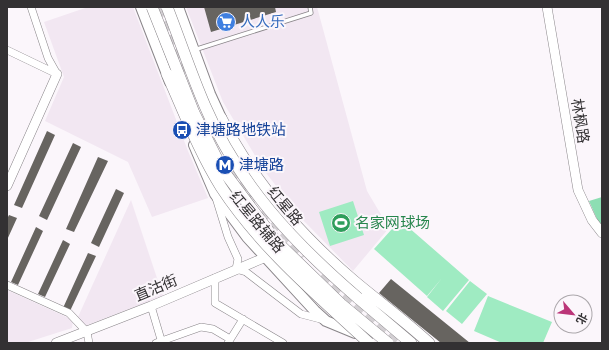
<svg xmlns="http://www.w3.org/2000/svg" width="609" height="350" font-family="Cabin,'Noto Sans SC',sans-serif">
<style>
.built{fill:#f2e7f2}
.green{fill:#9febc2}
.forest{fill:#8ddeb3}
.building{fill:#676460}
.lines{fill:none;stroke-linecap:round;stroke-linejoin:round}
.secondary-tunnel{stroke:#d3cfd3;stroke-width:10;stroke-dasharray:10 5;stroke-linecap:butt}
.service-casing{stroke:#898589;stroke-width:5}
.minor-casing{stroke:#898589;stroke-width:8}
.tertiary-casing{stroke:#898589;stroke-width:10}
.secondary-casing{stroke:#898589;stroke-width:12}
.primary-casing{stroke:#898589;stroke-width:12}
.service{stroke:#fff;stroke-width:3.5}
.minor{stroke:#fff;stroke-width:7}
.tertiary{stroke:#fff;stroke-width:9}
.secondary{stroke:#fff;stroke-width:10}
.primary{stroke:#fff;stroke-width:11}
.primary-bridge-casing{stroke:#898589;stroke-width:12;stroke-linecap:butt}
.primary-bridge{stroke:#fff;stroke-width:11}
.labels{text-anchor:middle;stroke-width:4;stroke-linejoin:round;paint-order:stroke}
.shop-label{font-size:15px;fill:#366cbe;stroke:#fbf6fb;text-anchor:start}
.street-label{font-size:15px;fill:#333133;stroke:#fbf6fb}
.transit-label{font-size:15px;fill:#164399;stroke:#fbf6fb;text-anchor:start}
.leisure-label{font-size:15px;fill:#27864d;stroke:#fbf6fb;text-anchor:start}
</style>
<rect width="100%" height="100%" fill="#fbf6fb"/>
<path class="built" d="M88,7H133L188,151L208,198L152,217L128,162L45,121L64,77L44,22Z
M186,7H317L367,191L389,228L353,271L301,218L263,169L223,102Z
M131,200L163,296L82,327L78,317Z
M7,290L73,320L72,328L25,343H7Z"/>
<path class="green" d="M353,201L364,235L330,246L319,212Z
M400,220L469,280L443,311L427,297L442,278L427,296L374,249Z
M470,281L487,294L462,324L446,311Z
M488,296L552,322L543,343H502L474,331Z"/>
<path class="forest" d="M602,197V226L597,219L589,201Z"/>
<path class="building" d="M204,7H275L276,12L211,32Z
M47,131L55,135L22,208L14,205Z
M73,143L81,147L47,220L39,216Z
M98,157L108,161L74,232L66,229Z
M116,189L124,193L99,247L91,243Z
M9,215L17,218L7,240V219Z
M36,227L43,231L18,285L11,282Z
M63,240L70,244L45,297L38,294Z
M88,253L96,256L70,311L63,308Z
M391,279L470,343H441L379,293Z"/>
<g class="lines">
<path class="secondary-tunnel" d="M160,7L186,73
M226,156L250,198
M261,212L301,259
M320,277L398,343"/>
<defs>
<path id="service" d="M194,50L311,13L310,7"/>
<path id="minor" d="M31,7L48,58L57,74
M7,50L57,74
M216,198L228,237L238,259L236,269L246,272L301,314L324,320
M215,278V303L283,343
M7,285L69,313L87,332L89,343
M151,306L162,343
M156,343L201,327L213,329L230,339
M228,343L243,319"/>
<path id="tertiary" d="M547,7L578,190L592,220L602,233
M7,186L57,74
M56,343L151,306L266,257"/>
<path id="secondary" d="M141,7L170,82
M178,7L210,94L221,118
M194,145L215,194L247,237L315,311L326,321L355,333"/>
<path id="primary" d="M221,118C253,182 300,235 354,281C379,302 405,321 429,343
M358,298L411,343"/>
</defs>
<use href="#service" class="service-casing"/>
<use href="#minor" class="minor-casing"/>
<use href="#tertiary" class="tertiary-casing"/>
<use href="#secondary" class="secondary-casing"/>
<use href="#primary" class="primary-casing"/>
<use href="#service" class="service"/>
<use href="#minor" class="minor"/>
<use href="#tertiary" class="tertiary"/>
<use href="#secondary" class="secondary"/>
<use href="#primary" class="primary"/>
<defs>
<path id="primary-bridge" d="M152,7L194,113L222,169L276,241L341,304L388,343
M167,7C180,40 191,74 205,106C239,185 294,243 358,298
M167,74C184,112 199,152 221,187C261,248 316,294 369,343"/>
</defs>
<use href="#primary-bridge" class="primary-bridge-casing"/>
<use href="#primary-bridge" class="primary-bridge"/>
</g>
<defs>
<symbol id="supermarket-disc" viewBox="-11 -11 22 22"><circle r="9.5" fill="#3f7fe0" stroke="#fbf6fb"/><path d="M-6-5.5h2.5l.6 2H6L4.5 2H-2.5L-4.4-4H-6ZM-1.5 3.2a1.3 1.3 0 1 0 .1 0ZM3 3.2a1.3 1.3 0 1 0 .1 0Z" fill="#fff"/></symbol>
<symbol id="bus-disc" viewBox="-11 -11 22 22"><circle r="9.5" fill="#1a4fb4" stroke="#fbf6fb"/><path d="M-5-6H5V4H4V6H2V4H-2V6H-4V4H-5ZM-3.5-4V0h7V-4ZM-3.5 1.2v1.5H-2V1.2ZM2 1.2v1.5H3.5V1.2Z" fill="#fff"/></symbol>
<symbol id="metro-disc" viewBox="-11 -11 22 22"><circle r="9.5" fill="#1a4fb4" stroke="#fbf6fb"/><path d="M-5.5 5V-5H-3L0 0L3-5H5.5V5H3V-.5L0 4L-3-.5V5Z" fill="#fff"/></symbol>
<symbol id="stadium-disc" viewBox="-11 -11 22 22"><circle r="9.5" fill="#2e9e5b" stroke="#fbf6fb"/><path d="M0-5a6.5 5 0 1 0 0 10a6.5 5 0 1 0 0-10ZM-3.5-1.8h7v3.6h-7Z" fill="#fff"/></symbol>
</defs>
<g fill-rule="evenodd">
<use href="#supermarket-disc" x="215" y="11" width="22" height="22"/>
<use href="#bus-disc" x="171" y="119" width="22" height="22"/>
<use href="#metro-disc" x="214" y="154" width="22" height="22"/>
<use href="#stadium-disc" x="330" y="212" width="22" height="22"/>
</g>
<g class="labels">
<g class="shop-label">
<text x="240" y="27">人人乐</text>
</g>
<g class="street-label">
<text transform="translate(580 121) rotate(81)" y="5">林枫路</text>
<text transform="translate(285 206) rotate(50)" y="5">红星路</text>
<text transform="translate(257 222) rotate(50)" y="5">红星路辅路</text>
<text transform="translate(156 288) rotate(-23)" y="5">直沽街</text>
</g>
<g class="transit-label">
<text x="196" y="135">津塘路地铁站</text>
<text x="239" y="170">津塘路</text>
</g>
<g class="leisure-label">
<text x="355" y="228">名家网球场</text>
</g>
</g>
<rect width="609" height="350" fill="none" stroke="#333133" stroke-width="16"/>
<g transform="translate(573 314) rotate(118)"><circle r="19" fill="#fbf6fb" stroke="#aba7ab"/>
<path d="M0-3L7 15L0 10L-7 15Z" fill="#bb3578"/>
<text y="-6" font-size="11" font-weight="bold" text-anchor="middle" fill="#333133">北</text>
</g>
</svg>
